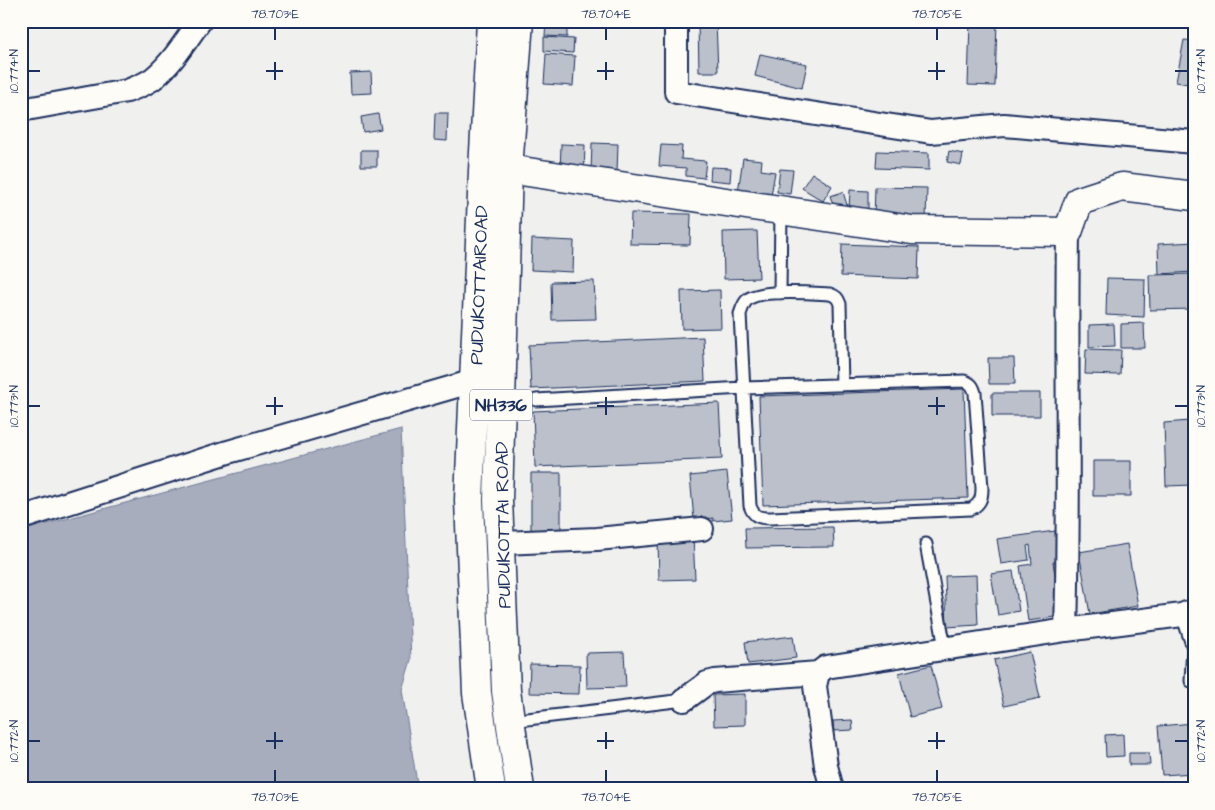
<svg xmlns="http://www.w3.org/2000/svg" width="1215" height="810" font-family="'Architects Daughter',sans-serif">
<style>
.water{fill:#a7adbd;stroke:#6f7b97}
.building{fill:#bbc0ca;stroke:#1b2f5e}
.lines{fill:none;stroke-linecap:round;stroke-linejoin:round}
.service-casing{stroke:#1b2f5e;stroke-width:15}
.minor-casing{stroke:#1b2f5e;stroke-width:26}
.tertiary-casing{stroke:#1b2f5e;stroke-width:31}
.trunk-casing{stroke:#1b2f5e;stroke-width:31}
.service{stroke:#fdfcf7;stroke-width:11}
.minor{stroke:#fdfcf7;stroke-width:22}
.tertiary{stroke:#fdfcf7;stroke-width:28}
.trunk{stroke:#fdfcf7;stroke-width:28}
.ticks{fill:none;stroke:#1b2f5e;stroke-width:2}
.labels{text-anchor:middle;stroke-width:4.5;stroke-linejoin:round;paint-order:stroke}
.shield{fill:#fdfcf7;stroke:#5f6c8c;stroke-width:1}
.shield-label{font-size:18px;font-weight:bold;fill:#1b2f5e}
.street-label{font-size:19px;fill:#1b2f5e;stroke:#fdfcf7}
.neatline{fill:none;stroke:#1b2f5e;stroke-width:2}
.ticks-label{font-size:12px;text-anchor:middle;fill:#1b2f5e}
</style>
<rect width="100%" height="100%" fill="#f0f0ee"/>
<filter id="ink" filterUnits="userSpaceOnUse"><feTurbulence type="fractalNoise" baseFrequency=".02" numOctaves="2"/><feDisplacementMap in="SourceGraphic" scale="10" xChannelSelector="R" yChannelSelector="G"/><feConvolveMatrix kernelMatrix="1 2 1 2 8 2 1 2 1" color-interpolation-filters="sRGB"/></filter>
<g filter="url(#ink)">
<path class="water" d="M401,429L411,660L402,690L418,789H21V531Z"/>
<path class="building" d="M546,21H582L581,25L567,24V37L545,36Z
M698,21H716L718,72H699Z
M970,21H997L995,86L968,85Z
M544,37L574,39L573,53L544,51Z
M1184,40L1194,41V85L1176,82Z
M546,54L575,56L573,86L544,84Z
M760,54L807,64L802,88L755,76Z
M371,72L372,93L351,94L350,73Z
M435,113H448L447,141L434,140Z
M378,114L381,129L363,132L361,117Z
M592,143L618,144L617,173L591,172Z
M561,144L585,145L584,173L560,172Z
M661,145L682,146L681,159L706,161L704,178L686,176V168L659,166Z
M361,150H377V166H361Z
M877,151L929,153V170L876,168Z
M949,151L963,154L961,165L947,162Z
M743,158L762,160L761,170L775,172L771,196L738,192Z
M711,167L731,168L730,182L710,180Z
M780,169L793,170L790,194L777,192Z
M812,173L832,186L823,201L802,188Z
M875,187L927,188L926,219L874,218Z
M850,190L868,191V210H849Z
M843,192L847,205L835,209L830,196Z
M631,213L691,214L690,245L630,244Z
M757,231L759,278L724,279L723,232Z
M532,239L574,241L573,272L531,270Z
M1194,242V272L1159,274L1158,244Z
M842,244L919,247L918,279L841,276Z
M1194,274V309L1150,310L1149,275Z
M1107,278L1145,279L1144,317L1106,315Z
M594,281L596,319L552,320L551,282Z
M720,290L721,328L682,329L681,291Z
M1144,323L1145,348H1121V324Z
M1114,324L1115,346L1089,347V325Z
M703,337L705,381L531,389L529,345Z
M1086,349L1121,350L1120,375L1085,374Z
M988,358H1014L1015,384H989Z
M964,389L968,498L763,505L759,396Z
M992,393H1040V416H992Z
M719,403L722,459L535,467L533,411Z
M1190,421L1192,453H1194V485L1166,486L1164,423Z
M1093,461H1131V496H1093Z
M727,472L732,519L713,521V518L694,520L690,476Z
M531,473H561V532H531Z
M833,527L834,547L746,548L745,528Z
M1055,531L1059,562H1053L1061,616L1028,621L1020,566L1032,564L1030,545L1027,546L1029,560L1001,564L997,539Z
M693,536L695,579L659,580L658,538Z
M1127,544L1138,606L1090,614L1079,552Z
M1013,571L1019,611L998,615L991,574Z
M976,575L978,625L947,627L945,576Z
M793,636L796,658L748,664L745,642Z
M624,652L626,687L587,688L586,653Z
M1030,652L1040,698L1004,706L994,660Z
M530,664L580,665L579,694L529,693Z
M931,665L942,709L910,717L899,673Z
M745,694V725L714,726L713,695Z
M852,720L853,730L834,731L833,721Z
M1194,723V773L1162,775L1158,726Z
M1123,734L1124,756L1106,757L1105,735Z
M1129,753H1149L1150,765H1129Z
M579,783H596L597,789H579Z"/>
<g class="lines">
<defs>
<path id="service" d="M780,293L781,210
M536,400L743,388L964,381C971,383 973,386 975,393L982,488C982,499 980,504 971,509L771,518C759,518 754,517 750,506L740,314C742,309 743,304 747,300C759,289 812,293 830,294C836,296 838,298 840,304L842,385
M926,544L945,648
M1182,615L1193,648L1191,681
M511,721L684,700"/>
<path id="minor" d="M676,21V92L931,132L1004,125L1194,142
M21,110L127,91C137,87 147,84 155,77C173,62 186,40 200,21
M1068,232C1066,365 1070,497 1066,630L1182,615L1194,610
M21,518L228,452L474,381
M500,543L597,539L702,529
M684,700L707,683L715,681L818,673
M832,789L826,766L815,686L818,673L826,667L1066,630"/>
<path id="tertiary" d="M485,171L508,169L912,230L1068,232L1079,201L1122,187L1194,196"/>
<path id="trunk" d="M519,21L508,169L498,500L506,691L520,789
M491,789L477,693L469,500L483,171L491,21"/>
</defs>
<use href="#service" class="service-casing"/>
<use href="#minor" class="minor-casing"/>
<use href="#tertiary" class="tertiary-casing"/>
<use href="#trunk" class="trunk-casing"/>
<use href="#service" class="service"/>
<use href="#minor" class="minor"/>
<use href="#tertiary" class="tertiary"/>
<use href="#trunk" class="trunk"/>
</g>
</g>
<path class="ticks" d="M275,28V40M606,28V40M937,28V40M275,62V80M606,62V80M937,62V80M28,71H40M266,71H283M597,71H614M928,71H945M1175,71H1188M275,397V415M606,397V415M937,397V415M28,406H40M266,406H283M597,406H614M928,406H945M1175,406H1188M275,732V749M606,732V749M937,732V749M28,741H40M266,741H283M597,741H614M928,741H945M1175,741H1188M275,770V782M606,770V782M937,770V782"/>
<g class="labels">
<rect class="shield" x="470" y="389.5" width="62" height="31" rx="4"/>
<g class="shield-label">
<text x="501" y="411">NH336</text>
</g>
<g class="street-label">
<text transform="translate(478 285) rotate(-88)" y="7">PUDUKOTTAIROAD</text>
<text transform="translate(502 525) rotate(-91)" y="7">PUDUKOTTAI ROAD</text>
</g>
</g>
<rect width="1215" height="810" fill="none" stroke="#fdfcf7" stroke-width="55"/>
<rect x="28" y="28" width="1160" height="754" class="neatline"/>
<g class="ticks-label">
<text x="275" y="18">78.703°E</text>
<text x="606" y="18">78.704°E</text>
<text x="937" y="18">78.705°E</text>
<text transform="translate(14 71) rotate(-90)" y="4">10.774°N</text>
<text transform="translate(1201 71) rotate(-90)" y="4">10.774°N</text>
<text transform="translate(14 406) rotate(-90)" y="4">10.773°N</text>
<text transform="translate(1201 406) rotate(-90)" y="4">10.773°N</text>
<text transform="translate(14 741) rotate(-90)" y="4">10.772°N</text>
<text transform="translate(1201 741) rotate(-90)" y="4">10.772°N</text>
<text x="275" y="801">78.703°E</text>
<text x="606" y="801">78.704°E</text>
<text x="937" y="801">78.705°E</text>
</g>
</svg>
